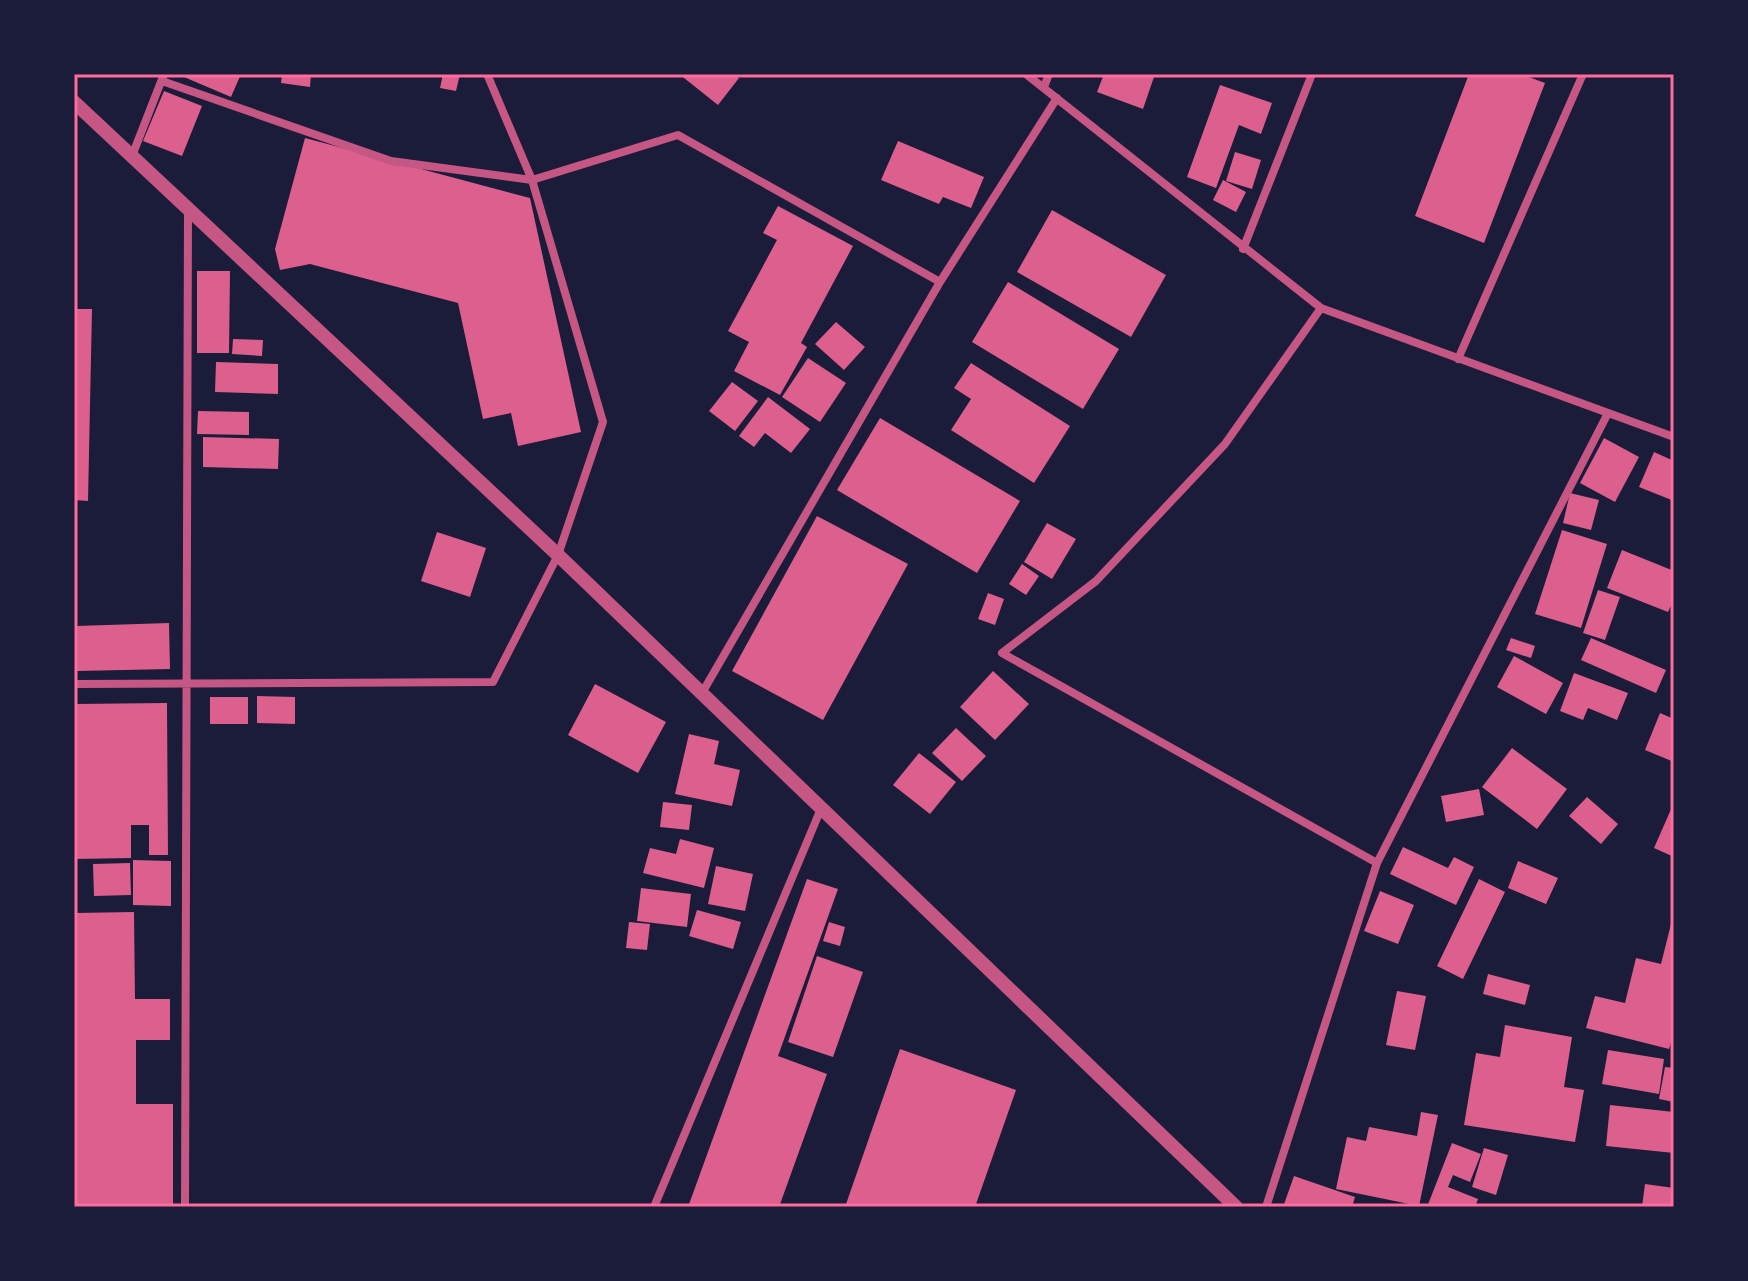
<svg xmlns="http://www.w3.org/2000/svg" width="1748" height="1281" font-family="'Public Sans',sans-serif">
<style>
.building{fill:#dd5f8e}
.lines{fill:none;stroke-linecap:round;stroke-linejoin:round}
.minor{stroke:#c65784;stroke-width:8}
.tertiary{stroke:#c65784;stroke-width:14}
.neatline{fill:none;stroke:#ff6b9d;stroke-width:3}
</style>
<rect width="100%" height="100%" fill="#1b1b3a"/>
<path class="building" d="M177,74H241L231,97Z
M282,74H311L310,87L281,83Z
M443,74H460L456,91L440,88Z
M679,74H733L739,78L718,105Z
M1104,74H1155L1143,109L1097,92Z
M1469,74H1521L1545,83L1484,243L1415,216Z
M1220,85L1272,103L1261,134L1239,125L1216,188L1187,177Z
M164,91L202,106L182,156L143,141Z
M305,138L530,198L581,432L518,446L511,413L483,419L458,303L310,264L280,270L275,249Z
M898,141L984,177L971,208L943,197L939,204L881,180Z
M1235,152L1261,160L1252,189L1226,181Z
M1223,180L1246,192L1236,212L1213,200Z
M778,206L853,246L801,343L807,347L780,395L734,371L749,342L728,331L777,240L763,233Z
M1052,210L1166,275L1131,337L1017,272Z
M197,271H230L229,353H197Z
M1008,282L1119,349L1083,409L972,342Z
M74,309H92L88,501L74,500Z
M836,322L865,347L844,370L815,344Z
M233,339L263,340L262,356L232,354Z
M808,358L846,383L820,422L782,397Z
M216,362L278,364V394L215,392Z
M971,363L1070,426L1034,483L951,430L971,399L954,388Z
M732,382L758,401L735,431L709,411Z
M768,397L810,429L791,453L765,433L754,447L739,436Z
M198,411L249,412V435L197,434Z
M880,418L1020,501L977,573L837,490Z
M203,437L279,439L278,469L203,467Z
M1604,438L1639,457L1615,502L1580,483Z
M1654,452L1674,461V501L1639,487Z
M1570,493L1599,500L1591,530L1563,523Z
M817,516L908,564L823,720L732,671Z
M1047,523L1076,539L1052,579L1024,562Z
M1562,530L1607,544L1581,628L1535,614Z
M437,532L486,548L470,597L421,581Z
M1622,550L1674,571V599L1668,612L1607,588Z
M1022,564L1039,576L1026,595L1009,584Z
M1598,590L1620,597L1605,640L1583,633Z
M988,593L1004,599L995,625L978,619Z
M169,623L170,669L77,671L76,626Z
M1511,638L1535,646L1531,658L1506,650Z
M1591,638L1666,670L1656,693L1581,660Z
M1514,656L1563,683L1546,714L1497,687Z
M993,671L1029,704L995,740L960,707Z
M1574,673L1628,693L1617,720L1588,708L1583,720L1560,711Z
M595,684L666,722L638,773L568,735Z
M257,696L295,697V724L257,723Z
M210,697H248V724H210Z
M167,703L168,855H149V825H131V858L74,859V704Z
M1660,713L1674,719V762L1645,750Z
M956,728L986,756L962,781L932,753Z
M689,734L719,741L714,764L740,770L732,806L675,794Z
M1512,748L1567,789L1537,829L1482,787Z
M919,753L956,782L930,814L893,785Z
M1479,789L1484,815L1446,822L1441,796Z
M1587,797L1618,824L1601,844L1569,816Z
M663,802L692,805L689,830L660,827Z
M1672,807L1674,808V857L1654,848Z
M680,839L714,848L704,888L643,873L650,848L676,854Z
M1403,847L1448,868L1454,857L1474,867L1456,905L1390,874Z
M133,860L171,861V906L133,905Z
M1518,861L1558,878L1546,904L1508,888Z
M130,863L131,895L94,896L93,864Z
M716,866L753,874L745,911L708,904Z
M807,879L838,889L778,1056L827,1074L779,1207H688Z
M1479,879L1505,892L1463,979L1437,966Z
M641,888L691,894L687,927L637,921Z
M1380,891L1414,905L1398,944L1364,931Z
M697,910L741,922L733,949L689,936Z
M134,912L135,999H170V1040H136V1104H173V1207H74V913Z
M1673,916L1674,1032L1669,1049L1586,1028L1595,996L1625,1003L1636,958L1661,964Z
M629,922L650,924L647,950L626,948Z
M829,922L845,927L840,946L823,941Z
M817,956L863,972L833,1057L788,1042Z
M1488,974L1530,985L1525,1005L1483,994Z
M1397,991L1426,996L1415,1050L1386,1045Z
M1505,1025L1572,1037L1564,1087L1584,1090L1575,1142L1464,1125L1476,1053L1500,1057Z
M900,1049L1016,1090L975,1207H845Z
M1608,1050L1664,1059L1659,1094L1602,1084Z
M1665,1067L1674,1068V1102L1659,1099Z
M1610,1105L1674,1112V1153L1606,1146Z
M1421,1112L1438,1115L1419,1206L1336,1189L1347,1137L1366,1141L1369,1127L1417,1136Z
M1452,1143L1481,1154L1470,1182L1453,1175L1448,1187L1478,1199L1475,1207H1427Z
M1484,1148L1508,1155L1496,1195L1472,1187Z
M1294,1176L1355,1197L1352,1207H1283Z
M1645,1184L1674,1188V1207H1642Z"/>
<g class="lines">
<path class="minor" d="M1026,74L1321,308L1674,437
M162,81L391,161L532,180L678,135L940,282
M1044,87L1049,74
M132,156L164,74
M1243,249L1312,74
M1321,308L1225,444L1096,581L1002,653L1377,863
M1458,359L1583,74
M74,684L493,682L558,555L603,422L532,180L487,74
M702,693L940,282L1057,98
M185,1207L188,211
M654,1207L820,811
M1266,1207L1377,863L1607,415"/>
<path class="tertiary" d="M74,102L558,555L1236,1207"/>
</g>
<rect width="1748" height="1281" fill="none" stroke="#1b1b3a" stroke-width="152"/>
<rect x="76" y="76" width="1596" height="1129" class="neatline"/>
</svg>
